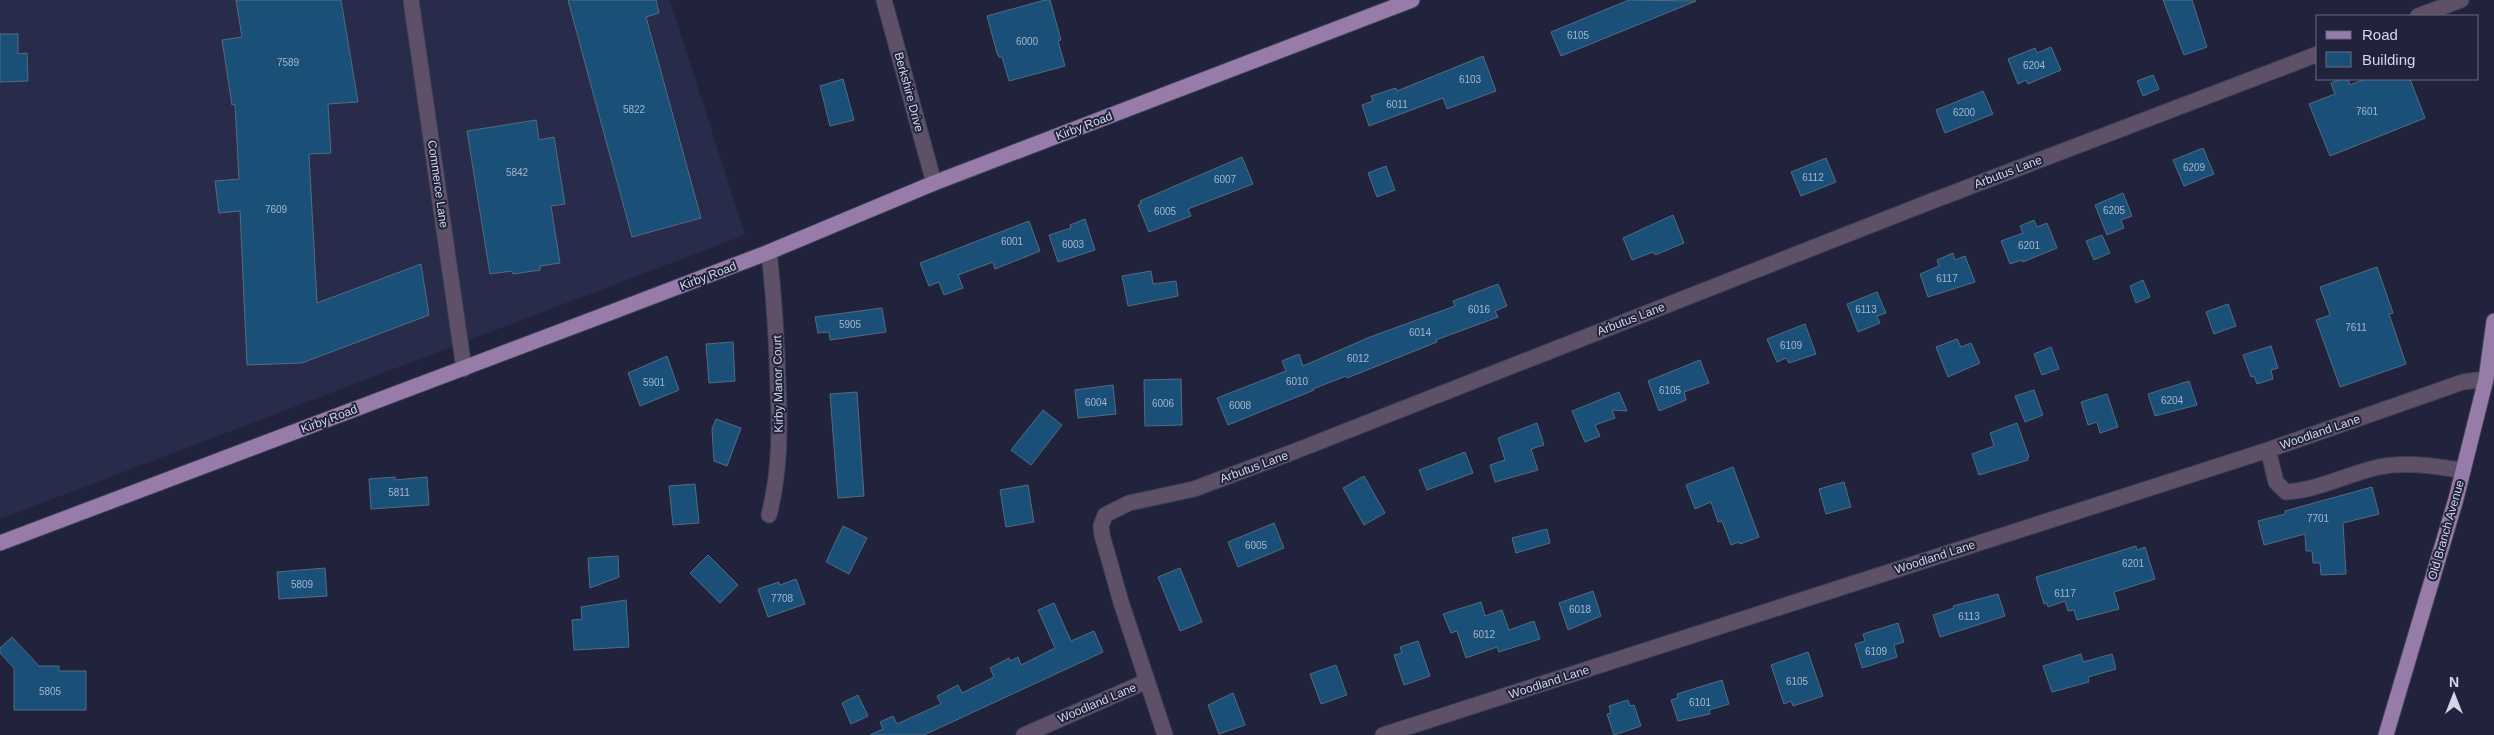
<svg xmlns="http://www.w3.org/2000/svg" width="2494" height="735" font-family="Arial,sans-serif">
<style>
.built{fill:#282b49}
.building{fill:#1a5078;stroke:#536c81}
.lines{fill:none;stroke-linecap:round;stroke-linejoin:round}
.minor-casing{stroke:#3d4057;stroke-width:17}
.major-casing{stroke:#3d4057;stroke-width:17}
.minor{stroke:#5e5167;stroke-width:15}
.major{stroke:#977ba8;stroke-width:15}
.labels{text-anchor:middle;stroke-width:4;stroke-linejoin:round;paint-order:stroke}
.number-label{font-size:10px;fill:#a6b4cb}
.street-label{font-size:12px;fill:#d4d6e7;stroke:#20233b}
</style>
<rect width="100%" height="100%" fill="#20233b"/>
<path class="built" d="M0,0H670L745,235L0,519Z"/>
<path class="building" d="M236,0H341L358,102L328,104L331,153L309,154L317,303L421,264L429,315L302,363L247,365L240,211L219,213L215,181L239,179L235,104L232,105L222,40L242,37Z
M568,0H656L659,13L646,17L701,218L632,237Z
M1045,0H1050L1061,40L1058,41L1065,66L1009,81L1002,57H999L997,53L987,16Z
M1629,0L1696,1L1561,56L1551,32Z
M2163,0H2192L2207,47L2184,55Z
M0,34H18V54L27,53L28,81L0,82Z
M2051,47L2061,70L2028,84L2026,80L2018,84L2008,59L2035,48L2037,53Z
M1483,56L1496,91L1447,109L1443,98L1369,126L1362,105L1373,101L1371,96L1396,88L1397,91Z
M2153,75L2159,89L2143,96L2137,81Z
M843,79L854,120L830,126L820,86Z
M2341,79H2348L2350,85L2365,79H2410L2425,118L2330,156L2309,104L2335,94L2331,83Z
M1983,91L1993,114L1945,133L1936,110Z
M536,120L539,140L554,137L565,204L551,206L560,263L540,266V270L513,274L512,271L490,274L467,131Z
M2203,148L2214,174L2184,186L2173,160Z
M1242,157L1253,184L1188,209L1191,216L1149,232L1138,205L1141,204L1140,201Z
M1826,158L1836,182L1801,196L1791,172Z
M1386,166L1395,190L1377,197L1368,173Z
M2123,193L2132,216L2121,220L2124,228L2107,235L2095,205Z
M1673,215L1684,243L1655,255L1653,252L1632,260L1623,238Z
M1085,219L1095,250L1058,262L1049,235L1071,228L1070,225Z
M2034,220L2037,227L2047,223L2057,248L2023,262L2022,260L2010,264L2001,241L2023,233L2020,226Z
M1029,221L1040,251L995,269L993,262L958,275L963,288L944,295L939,282L929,286L920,263Z
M2102,235L2110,253L2094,260L2086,241Z
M1953,253L1955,260L1965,256L1975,282L1928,297L1920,274L1939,266L1937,260Z
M2377,267L2393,313L2389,314L2406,364L2340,387L2316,320L2330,315L2320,287Z
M1151,271L1153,284L1176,281L1178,296L1128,306L1122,276Z
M2143,280L2150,297L2136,303L2130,286Z
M1498,284L1507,306L1495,311L1498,317L1436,340L1437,342L1347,378L1346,376L1313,389L1314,390L1228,425L1217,398L1286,371L1282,361L1299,354L1303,366L1370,337L1455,306L1453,301Z
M1877,292L1886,313L1877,316L1880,323L1858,332L1847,304Z
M2228,304L2236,326L2214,334L2206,312Z
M882,308L886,332L830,340L829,332L818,333L815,317Z
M1805,324L1816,354L1789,363L1786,358L1777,362L1767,339Z
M1957,339L1961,347L1971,343L1980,363L1948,377L1936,347Z
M733,342L735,381L709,383L706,344Z
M2271,346L2278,368L2271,370L2273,379L2257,384L2254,376L2251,377L2243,355Z
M2051,347L2059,369L2042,375L2034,354Z
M667,356L679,390L640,406L628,373Z
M1700,360L1709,383L1684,392L1686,400L1659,411L1648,381Z
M1181,379L1182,425L1145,426L1144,380Z
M2189,381L2197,405L2155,416L2148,394Z
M1113,385L1116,414L1078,418L1075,390Z
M2034,390L2043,415L2025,422L2015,396Z
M857,392L864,496L838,498L830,394Z
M1619,392L1627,411L1612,410L1615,418L1595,425L1600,436L1585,442L1572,411Z
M2107,394L2118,427L2100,433L2097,422L2088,425L2081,402Z
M1043,410L1062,425L1031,465L1011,450Z
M716,419L741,428L727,466L714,461L712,429Z
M1537,423L1544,445L1531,449L1538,470L1495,482L1490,465L1505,460L1498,438Z
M2017,423L2029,457L2027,458L2028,460L1979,475L1972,454L1994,446L1990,433Z
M1465,452L1473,473L1427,490L1419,470Z
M1733,467L1759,537L1740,544L1739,542L1731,545L1722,521L1718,522L1711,502L1695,509L1686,485Z
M1364,476L1385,513L1364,525L1343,488Z
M395,477V480L427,477L429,505L371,509L369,479Z
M1844,482L1851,507L1826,514L1819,489Z
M695,484L699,523L673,525L669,486Z
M1028,485L1034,522L1006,527L1000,490Z
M2372,487L2379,514L2343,523L2346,574L2321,575L2320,563H2313L2312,551H2306L2305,534L2264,545L2258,521L2285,514V511Z
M1274,523L1284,548L1238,567L1228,542Z
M843,526L867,538L849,574L826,562Z
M1547,529L1550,543L1516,553L1512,538Z
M2136,546L2137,550L2145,547L2155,579L2114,592L2119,609L2077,620L2074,610L2068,611L2065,601L2048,607L2047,603L2044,604L2036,577Z
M708,555L738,585L720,603L690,573Z
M618,556L619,577L590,588L588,558Z
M325,568L327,596L279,599L277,572Z
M1180,568L1202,622L1180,631L1158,577Z
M796,579L805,604L768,617L758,589L779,582L780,585Z
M1593,591L1601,616L1568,630L1559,603Z
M1998,594L2005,616L1940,637L1933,615L1954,608L1953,606Z
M626,600L629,647L574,650L572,620L582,619L581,607Z
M1481,602L1485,616L1502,610L1509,630L1534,621L1540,639L1499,652L1497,647L1466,658L1457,631L1451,633L1443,614Z
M1054,603L1071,641L1094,631L1103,652L924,735H870L883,729L880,722L893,716L897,724L941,704L937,696L958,685L962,693L994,677L990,668L1009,658L1010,661L1018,657L1021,665L1055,648L1038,610Z
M1898,623L1904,642L1894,645L1897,657L1862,668L1855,644L1865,641L1863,634Z
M12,637L39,666H59V671H86V710H14V668L0,653V648Z
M1418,641L1430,676L1404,685L1394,655L1402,653L1400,647Z
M1808,652L1823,696L1793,706L1791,701L1784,704L1771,665Z
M2081,654L2083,662L2112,654L2116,669L2088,677L2089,682L2052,692L2043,666Z
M1336,665L1347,695L1321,704L1310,674Z
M1722,680L1729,704L1709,710L1710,714L1678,721L1671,700L1678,698L1677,694Z
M1233,693L1245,725L1219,734L1208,705Z
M858,695L868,716L851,724L842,703Z
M1628,700L1630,706L1634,705L1641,726L1614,735L1607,714L1611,713L1609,706Z"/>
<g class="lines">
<defs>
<path id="minor" d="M411,0L464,369
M884,0L934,183
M2418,16L2461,0
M769,252C774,297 777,341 778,386C780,430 780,472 769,515
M2268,450L2276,482L2286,492C2319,490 2347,474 2379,467C2407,461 2435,467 2463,470
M1024,735L1147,681
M1165,735L1121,602L1102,535L1101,526L1105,515L1129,503L1194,489L1293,452L1932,201L2318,54
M1383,735L2268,450L2463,382L2486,379"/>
<path id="major" d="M0,543L612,312L769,252L934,183L1412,0
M2386,735L2456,499L2486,379L2494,321"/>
</defs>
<use href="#minor" class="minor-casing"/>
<use href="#major" class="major-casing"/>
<use href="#minor" class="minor"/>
<use href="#major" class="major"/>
</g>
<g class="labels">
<g class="number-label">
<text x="1578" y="39">6105</text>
<text x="1027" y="45">6000</text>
<text x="288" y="66">7589</text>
<text x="2034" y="69">6204</text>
<text x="1470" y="83">6103</text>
<text x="1397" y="108">6011</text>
<text x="634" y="113">5822</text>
<text x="2367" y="115">7601</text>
<text x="1964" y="116">6200</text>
<text x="2194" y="171">6209</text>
<text x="517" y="176">5842</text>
<text x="1813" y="181">6112</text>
<text x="1225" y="183">6007</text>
<text x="276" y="213">7609</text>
<text x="2114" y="214">6205</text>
<text x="1165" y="215">6005</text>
<text x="1012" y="245">6001</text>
<text x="1073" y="248">6003</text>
<text x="2029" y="249">6201</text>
<text x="1947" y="282">6117</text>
<text x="1479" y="313">6016</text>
<text x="1866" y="313">6113</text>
<text x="850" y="328">5905</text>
<text x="2356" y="331">7611</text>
<text x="1420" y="336">6014</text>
<text x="1791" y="349">6109</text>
<text x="1358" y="362">6012</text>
<text x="1297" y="385">6010</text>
<text x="654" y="386">5901</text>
<text x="1670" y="394">6105</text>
<text x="2172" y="404">6204</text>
<text x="1096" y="406">6004</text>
<text x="1163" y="407">6006</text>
<text x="1240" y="409">6008</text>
<text x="399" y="496">5811</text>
<text x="2318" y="522">7701</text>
<text x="1256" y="549">6005</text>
<text x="2133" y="567">6201</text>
<text x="302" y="588">5809</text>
<text x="2065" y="597">6117</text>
<text x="782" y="602">7708</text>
<text x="1580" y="613">6018</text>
<text x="1969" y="620">6113</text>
<text x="1484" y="638">6012</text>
<text x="1876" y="655">6109</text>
<text x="1797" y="685">6105</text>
<text x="50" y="695">5805</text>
<text x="1700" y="706">6101</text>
</g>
<g class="street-label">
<text transform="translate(909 92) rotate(75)" y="4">Berkshire Drive</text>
<text transform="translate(1084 126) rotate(-21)" y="4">Kirby Road</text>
<text transform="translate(2008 172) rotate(-21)" y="4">Arbutus Lane</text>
<text transform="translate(438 184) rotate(82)" y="4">Commerce Lane</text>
<text transform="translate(708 276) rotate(-21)" y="4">Kirby Road</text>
<text transform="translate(1631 319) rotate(-21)" y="4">Arbutus Lane</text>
<text transform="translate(778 384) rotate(-91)" y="4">Kirby Manor Court</text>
<text transform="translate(329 419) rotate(-21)" y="4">Kirby Road</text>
<text transform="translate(2320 432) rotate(-19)" y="4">Woodland Lane</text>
<text transform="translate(1254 467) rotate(-20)" y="4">Arbutus Lane</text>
<text transform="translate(2446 530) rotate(-74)" y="4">Old Branch Avenue</text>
<text transform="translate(1935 557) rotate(-18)" y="4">Woodland Lane</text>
<text transform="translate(1549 682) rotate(-18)" y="4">Woodland Lane</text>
<text transform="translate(1097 703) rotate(-23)" y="4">Woodland Lane</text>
</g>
</g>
<rect x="2316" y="15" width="162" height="65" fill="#20233b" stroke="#686b80"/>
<rect x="2326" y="31" width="25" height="8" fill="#977ba8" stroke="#686b80"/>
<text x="2362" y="40" font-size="15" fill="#d4d6e7">Road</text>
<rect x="2326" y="52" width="25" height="15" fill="#1a5078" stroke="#686b80"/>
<text x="2362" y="65" font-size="15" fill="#d4d6e7">Building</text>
<g transform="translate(2454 695)" stroke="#20233b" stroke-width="4" paint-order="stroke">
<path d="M0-4L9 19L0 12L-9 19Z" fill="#d4d6e7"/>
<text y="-8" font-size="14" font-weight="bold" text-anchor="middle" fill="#d4d6e7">N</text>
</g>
</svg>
